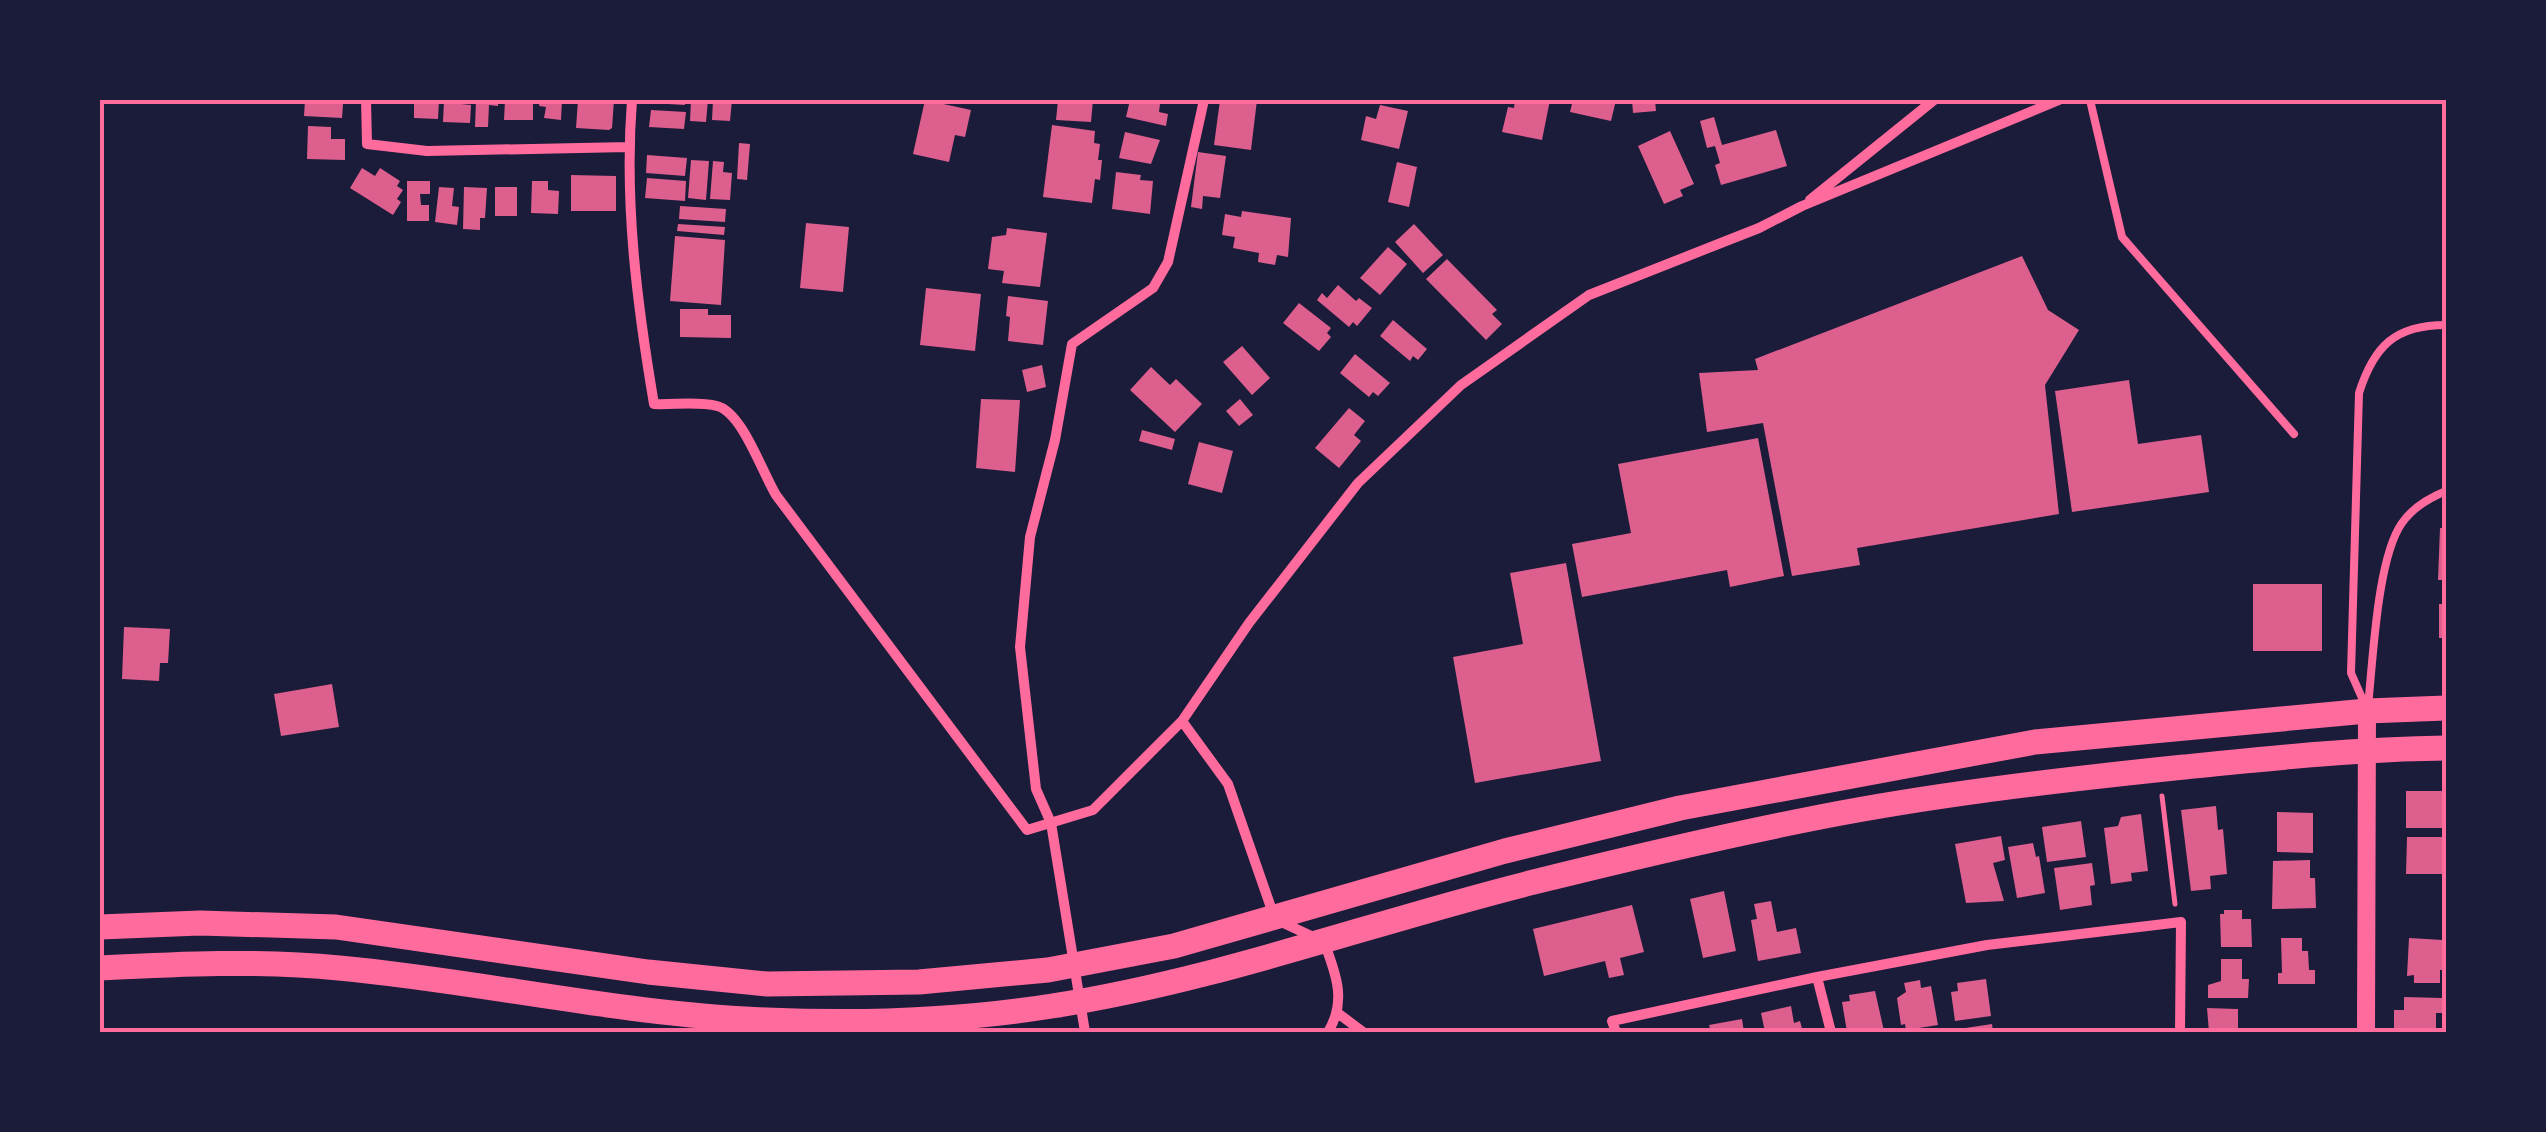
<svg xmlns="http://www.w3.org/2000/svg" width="2546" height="1132" font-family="'Fira Sans Condensed',sans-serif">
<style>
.building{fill:#dd5f8e}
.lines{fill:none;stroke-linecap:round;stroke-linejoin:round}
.path{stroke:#ff6b9d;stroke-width:5}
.service{stroke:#ff6b9d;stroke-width:8}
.minor{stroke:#ff6b9d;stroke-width:10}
.tertiary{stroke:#ff6b9d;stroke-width:18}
.primary{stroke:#ff6b9d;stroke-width:25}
.neatline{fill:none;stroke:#ff6b9d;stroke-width:4}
</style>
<rect width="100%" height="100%" fill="#1b1b3a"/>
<path class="building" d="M305,100H331V104H343L342,118L304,116Z
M414,100H439L438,119L414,118Z
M444,100H461V104L471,105L470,123L443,122Z
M476,100H498V106L489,105L488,127H475Z
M505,100H533V120H504Z
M540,100H562L561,120L544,118L546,107L539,106Z
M578,100H614L612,128L609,130L576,128Z
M652,100H685V105L651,103Z
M691,100H708L706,122L690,121Z
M713,100H732L730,121L712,120Z
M925,100L971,110L965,137L955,135L949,162L913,154Z
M1058,100H1093L1091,122L1056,120Z
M1130,100L1160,104L1159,112L1168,114L1166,126L1126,117Z
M1220,100H1257L1251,150L1214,145Z
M1515,100H1550L1542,140L1502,132L1508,107L1514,108Z
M1573,100H1616L1611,121L1570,112Z
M1632,100H1655L1656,111L1633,113Z
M1380,105L1408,111L1399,149L1361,140L1366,116L1376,119Z
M651,110L686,112L684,129L649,127Z
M1714,117L1722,145L1776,130L1787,166L1721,185L1715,165L1720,163L1715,146L1707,148L1700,121Z
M1052,125L1095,131L1094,143L1100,144L1098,160H1102L1100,180L1095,179L1092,203L1043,197Z
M308,126L331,127V139H345V160L307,159Z
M1670,131L1694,184L1680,190L1683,196L1664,204L1638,146Z
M1125,132L1160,140L1151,164L1119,158Z
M739,143L750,144L747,180L737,179Z
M1198,152L1226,156L1220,198L1203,196L1202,209L1191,207Z
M647,155L687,158L685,176L646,173Z
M691,160L709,161L706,200L688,198Z
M713,161L724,162L723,172L732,173L730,200L710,199Z
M1397,162L1417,167L1409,207L1388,202Z
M362,168L375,176L380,168L400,181L397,186L403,190L397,199L401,202L393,215L350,188Z
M1116,172L1141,175L1140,180L1153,181L1150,214L1112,209Z
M571,175L616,176V211H571Z
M647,178L686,181L685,201L645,198Z
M407,181H430V194H420L421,205H429V221H407Z
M532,181H548V190L559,191L558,214L531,213Z
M439,187L454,188L452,206L459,207L457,225L435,222Z
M464,187L487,188L485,218H480V230L463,229Z
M495,187H517V216H495Z
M680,206L726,209L725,222L679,219Z
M1242,211L1291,218L1288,257L1277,255L1275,265L1258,262L1259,253L1233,248L1235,237L1222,235L1225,214L1241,217Z
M806,223L849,227L843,292L800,288Z
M678,224L725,227L724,235L677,231Z
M1414,224L1443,255L1423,273L1395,242Z
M1007,228L1047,233L1040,287L1002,283L1004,271L988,269L992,237L1006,235Z
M675,236L725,240L721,305L670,301Z
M1388,247L1407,264L1380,295L1360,278Z
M2022,256L2048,310L2079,330L2045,385L2059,514L1857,548L1860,565L1792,576L1763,423L1707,432L1699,373L1758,370L1755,359Z
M1447,259L1497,310L1492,314L1502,324L1486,340L1426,279Z
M1338,285L1356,301L1359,298L1372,308L1357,326L1353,322L1349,327L1317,300L1322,293L1327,298Z
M926,288L981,294L975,351L920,345Z
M1008,296L1048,301L1043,345L1008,341L1010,317L1006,316Z
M1299,303L1331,328L1327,333L1331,337L1319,351L1283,323Z
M680,309H708V315H731V338L680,337Z
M1393,320L1427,349L1418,360L1413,356L1410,361L1380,336Z
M1242,346L1270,378L1252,395L1223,362Z
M1355,354L1390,383L1378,396L1373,392L1369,397L1340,373Z
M1042,365L1046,387L1027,392L1022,370Z
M1151,367L1170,385L1176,379L1202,404L1175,432L1130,390Z
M2129,380L2138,444L2201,435L2209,492L2072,512L2055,391Z
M981,399L1020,400L1015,472L976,468Z
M1240,399L1253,415L1239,426L1226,411Z
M1349,408L1365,421L1354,435L1361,441L1339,468L1315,448Z
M1142,430L1175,439L1172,450L1139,441Z
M1758,438L1784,576L1730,587L1727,570L1582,597L1572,544L1631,533L1618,464Z
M1199,442L1233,451L1222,493L1188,484Z
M2440,528H2446V580H2438Z
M1566,563L1601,761L1475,783L1453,657L1523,644L1510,573Z
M2253,584H2322V651H2253Z
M2439,604H2446V638H2439Z
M124,627L170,629L168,663H160L159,681L122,679Z
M332,684L339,727L281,736L274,694Z
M2406,791H2443V828H2406Z
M2216,806L2218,830L2223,829L2227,874L2210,876L2211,889L2191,891L2181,810Z
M2277,812L2313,813V853L2277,852Z
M2141,814L2148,871L2131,873L2132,881L2111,884L2104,828L2118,826L2121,817Z
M2081,821L2086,857L2047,862L2042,827Z
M2001,836L2005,860L1993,863L2004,901L1966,903L1955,844Z
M2407,837H2444V874H2406Z
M2033,843L2036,857L2039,856L2045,893L2017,898L2008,847Z
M2310,860V878H2315L2316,908L2272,909L2273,861Z
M2092,863L2095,885L2090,886L2092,905L2060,910L2054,868Z
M1724,891L1736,951L1703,958L1690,899Z
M1771,901L1777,932L1796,928L1801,953L1758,961L1751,920L1757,919L1754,904Z
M1632,905L1644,952L1620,958L1624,975L1609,978L1605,961L1544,976L1533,929Z
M2224,910H2242V919H2251L2252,947H2221L2220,914H2224Z
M2281,938H2302V951H2308L2309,970H2315V984H2278V973H2282Z
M2409,938L2443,940L2444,970H2440V983H2414V975L2407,976Z
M2221,959H2242V979H2249L2248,998H2208V985L2221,981Z
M1986,979L1991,1016L1955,1021L1951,992L1958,991L1957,983Z
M1920,980L1921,988L1931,986L1938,1025L1906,1030L1905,1024L1901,1025L1897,998L1906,992L1904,983Z
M1875,991L1884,1031L1847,1032L1842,1002L1850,1001L1849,995Z
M2404,997L2442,998V1013H2436V1032H2394V1010H2404Z
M1791,1006L1794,1023L1800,1021L1803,1032H1765L1761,1013Z
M2207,1008L2238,1009V1032H2209Z
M1742,1019L1744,1032H1711L1709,1025Z
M1992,1024L1993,1032H1952V1030Z"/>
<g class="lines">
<path class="path" d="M2162,796L2175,904"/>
<path class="service" d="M2090,100L2122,237L2294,434
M2368,706C2373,661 2377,558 2402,523C2413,507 2429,498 2446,491
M2366,707L2351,673L2359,393C2374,346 2395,325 2446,325"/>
<path class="minor" d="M366,100L367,144L427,151L628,147
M632,100C624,202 637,304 654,404C673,405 698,401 717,406C742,412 762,472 776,495L1027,830L1093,810L1182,721L1249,623L1358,483L1461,385L1589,295L1759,228L1802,206L2059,100
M1810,200L1934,100
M1182,721L1228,784L1275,919L1324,942C1336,974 1347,1001 1328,1032
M1817,977L1831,1032
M1339,1014L1363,1032
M1085,1032L1051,823L1036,789L1020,647L1030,537L1055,440L1072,344L1153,288L1168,262L1204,100
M1616,1032L1612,1021L1817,977L1987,945L2181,922L2180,1032"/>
<path class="tertiary" d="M2366,1032L2367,711"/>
<path class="primary" d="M100,927L200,923L336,927L648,972L767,984L919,982L1048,970L1174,946L1505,851L1680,808L2035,742L2367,711L2446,708
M100,968C179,964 260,960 339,968C481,981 623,1015 766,1020C860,1024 958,1021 1052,1006C1214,981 1367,924 1526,884C1630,858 1735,833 1841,813C1954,792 2069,779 2184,767C2272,758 2358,749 2446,748"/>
</g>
<rect width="2546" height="1132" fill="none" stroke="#1b1b3a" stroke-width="205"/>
<rect x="102" y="102" width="2342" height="928" class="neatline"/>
</svg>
